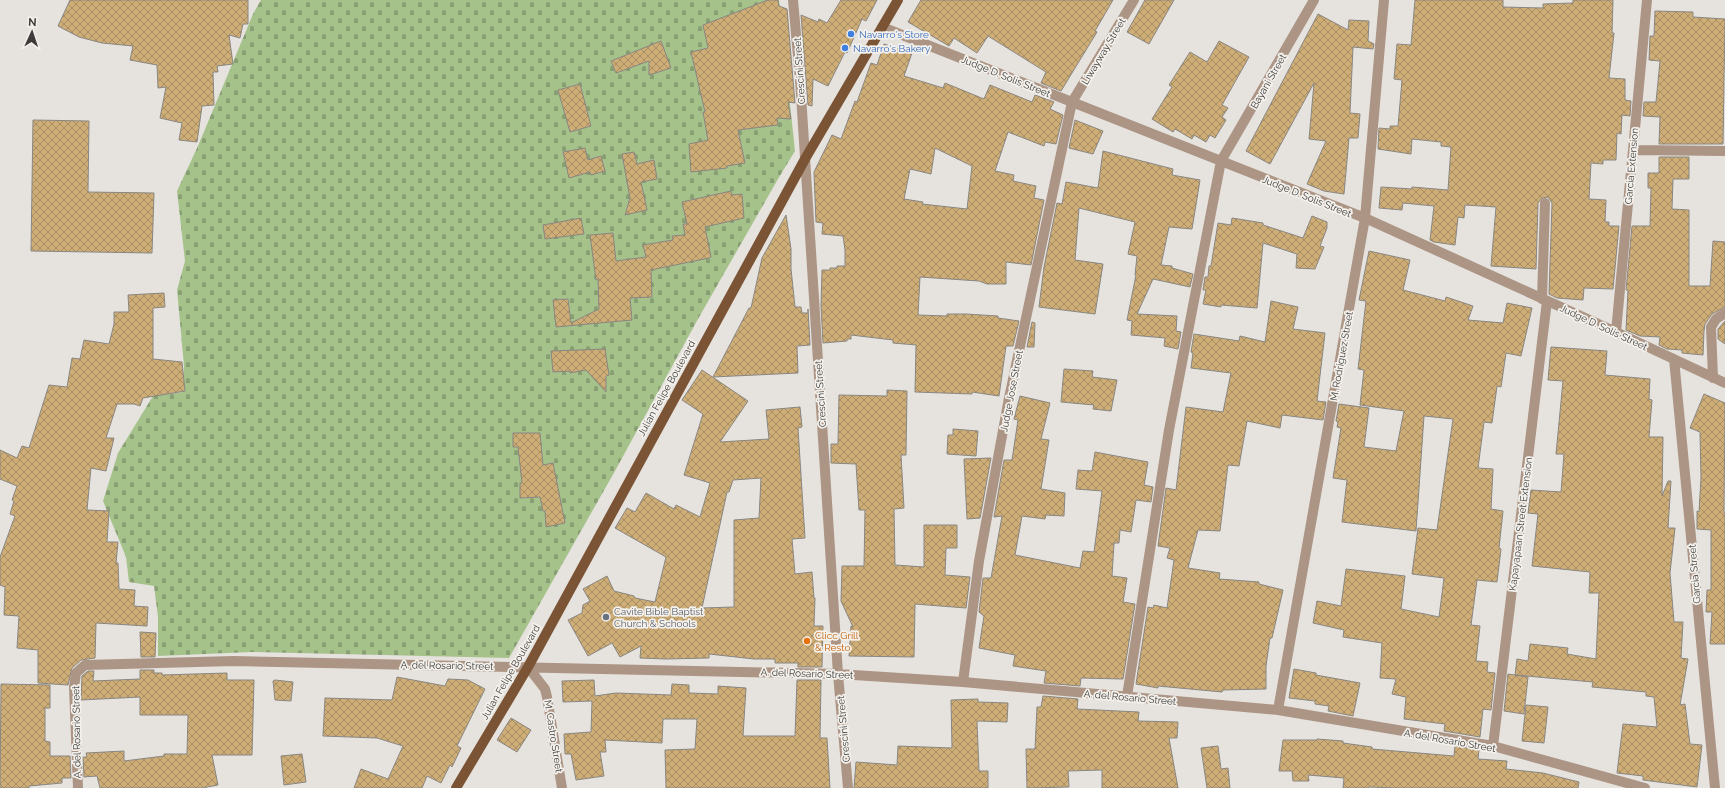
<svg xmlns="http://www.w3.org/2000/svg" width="1725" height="788" font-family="Raleway,sans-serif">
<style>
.cemetery{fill:url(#cemetery-stones)}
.building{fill:url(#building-cross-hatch);stroke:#898682;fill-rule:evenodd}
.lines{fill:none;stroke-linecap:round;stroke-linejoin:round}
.minor{stroke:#ac9585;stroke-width:10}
.major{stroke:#7b5435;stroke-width:10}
.shop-dot{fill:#3f7fe0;stroke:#f4f1ec;stroke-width:1.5}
.worship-dot{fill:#6b7280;stroke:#f4f1ec;stroke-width:1.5}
.food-dot{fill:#e8710a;stroke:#f4f1ec;stroke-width:1.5}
.labels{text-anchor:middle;stroke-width:3.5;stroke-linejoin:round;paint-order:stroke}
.shop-label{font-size:10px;fill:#366cbe;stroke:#f4f1ec;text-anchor:start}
.street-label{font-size:10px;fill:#3d3c3a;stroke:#f4f1ec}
.worship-label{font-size:10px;fill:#5b616d;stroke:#f4f1ec;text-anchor:start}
.food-label{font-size:10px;fill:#c56008;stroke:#f4f1ec;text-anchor:start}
</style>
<defs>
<pattern id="cemetery-stones" width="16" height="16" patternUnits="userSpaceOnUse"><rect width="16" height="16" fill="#a6c28b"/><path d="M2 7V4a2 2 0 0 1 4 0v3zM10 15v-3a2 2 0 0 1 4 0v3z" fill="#889f73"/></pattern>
<pattern id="building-cross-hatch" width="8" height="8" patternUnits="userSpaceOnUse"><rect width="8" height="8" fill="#cead77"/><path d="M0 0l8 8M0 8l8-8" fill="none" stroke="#a88e63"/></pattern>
</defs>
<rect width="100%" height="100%" fill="#e6e3df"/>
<path class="cemetery" d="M261,0H779L795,151L778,179L698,319L615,471L509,658L252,652L158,656V617L154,586L129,582L126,557L103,501L118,453L153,396L183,392L184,366L177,290L185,261L177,191L198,146L253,14Z"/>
<path class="building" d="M70,0H248V24H243L240,38L229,35L233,64L217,66L218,72H213L214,105L202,106L197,142L179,140L182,123L160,118L166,87L158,88L157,65L130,60L133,46L102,43L79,37L58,26Z
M768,0H778L779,6L787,9L795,103L788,102L791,119L777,118L778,125L738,130L745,163L727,166V168L691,172L689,144L708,140L703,112H705L691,52L708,48L703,25Z
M841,0H877L866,21L862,19L847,53L845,52L828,86L813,79L812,106L808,105L801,15L818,22L819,19L827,23Z
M921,0H1113L1095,31L1097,32L1061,91L1041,83L1046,72L988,36L977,53L954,38L949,46L908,22Z
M1145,0H1174L1149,44L1127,32Z
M1415,0H1503V7L1543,8V4L1573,3V0H1613L1612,33H1614L1609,78L1625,79V100L1631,101L1630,116L1622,115L1621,134L1617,133L1616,160H1603V164L1591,163L1589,199L1606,200L1605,222H1609V226H1619L1613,289L1584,288L1583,300L1557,298L1549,294L1552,203L1548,197L1542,198L1538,203L1536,269L1491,266L1496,207L1465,205L1464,218L1458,217L1455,245L1434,242L1430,240L1434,206L1403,203L1402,210L1379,208L1381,187L1412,189V187L1448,190L1451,147L1441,146V142L1412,139L1411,154L1378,149L1379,128L1390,129V126H1398L1402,80L1394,79L1397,44L1411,45Z
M1655,11L1693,12V17L1725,19L1723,144H1659L1660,117L1643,116L1644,102H1656L1660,61L1649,60L1650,36H1654Z
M1318,14L1348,30L1349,20L1369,21L1368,41L1374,44L1373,49L1353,47L1350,113L1360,114L1358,138H1349L1344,194L1324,191L1307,184L1326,141L1309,139L1314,83L1270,164L1246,151Z
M661,41L671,68L649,75V61L616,73L611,61Z
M1219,41L1249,57L1222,105L1228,108L1222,117L1226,120L1215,138L1210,135L1206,142L1194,135L1192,139L1175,129L1173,132L1152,119L1172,87L1169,85L1190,52L1207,62Z
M884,44L912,53L904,76L943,88L945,83L984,99L990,85L1032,102L1035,95L1054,102L1050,109L1063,115L1056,144L1045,142L1044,146L1008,132L995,171L1014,175L1013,181L1036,186L1034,198L1044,200L1031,265L1006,262V284H987L979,281L920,277L918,315L947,316V314H966L998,316V318L1019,321L1013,346H1006L999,396L972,392V394L915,392L916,345L893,343V340L851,335V339H847V341L823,343L821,306L822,270H830V268H837V266H845V250L843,236L822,234L823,223L816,222L814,172L832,135L841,139L855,101L857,102L871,63L877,65ZM935,148L972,166L967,209L922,204L923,202L904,199L910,169L931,174Z
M580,84L591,126L570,132L558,90Z
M33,120L89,121L88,192L154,193L152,253L31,251Z
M1075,120L1103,131L1093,154L1069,148Z
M585,148L588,160L601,156L605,171L591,175L590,172L569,178L563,152Z
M1103,151L1173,169L1172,175L1200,180L1192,229L1169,227L1161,265L1172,266V268L1193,274L1190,287L1153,279L1137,314L1177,316L1176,331L1181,332L1178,349L1164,346L1165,338L1131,335L1132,321L1127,320L1136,275H1135L1137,256L1128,254L1135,222L1079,208L1075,260L1103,264L1095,314L1039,307L1044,267L1057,203L1062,204L1066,182L1098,188Z
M634,152L637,164L654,160L657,179L641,182L647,210L625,215L630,198L622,154Z
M1659,157H1689V179H1673L1672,209L1689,210V286H1710L1713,241L1725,242V307L1712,314L1705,324L1704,331L1703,355L1682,353V350L1667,349L1659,345L1660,337L1640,336L1626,330L1628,290H1626L1632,226H1650L1651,188H1648V173H1659Z
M731,191L732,195L742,194L744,218L705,227L711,257L709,258L651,270L652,297L630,298L632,320L556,327L553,300L568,299L571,323L599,309L598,279L596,280L590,235L613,233L616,261L646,257L643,245L673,240L672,236L685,235L683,224H687L682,202Z
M786,215L791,249V269L795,307H801L802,313H808V309L810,345L797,346L798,373L713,377L749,308H751L762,258Z
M1312,216L1327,222V228L1320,246L1324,247L1315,269L1296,268L1297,254L1263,243L1257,308L1221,305V307L1203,304L1206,290H1203L1205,277H1208L1209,266H1211L1218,223L1231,225L1232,218L1263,223V225L1303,238Z
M581,218L584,234L545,239L543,225Z
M1369,251L1410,260L1403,290L1445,301L1446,297L1473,306L1468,320L1503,323L1507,303L1532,308L1521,356L1506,353L1501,387L1497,386L1492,423L1484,422L1478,468L1493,469L1491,509L1503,511L1499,548L1501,549L1497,582L1477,580L1471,625L1480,626L1476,661L1488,662L1487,672L1495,673L1491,710L1483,709L1480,737L1444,731L1445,724L1404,719L1406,697L1392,694L1396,679L1380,678L1382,643L1343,637L1344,630L1313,623L1317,601L1341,606L1346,569L1405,576L1401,609L1439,617L1444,578L1412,574L1418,528L1437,530L1453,419L1424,416L1416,531L1342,522L1347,480L1333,478L1341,428L1337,427L1338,422L1336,421L1339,404L1369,408L1364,447L1396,451L1404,411L1360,405L1364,370L1358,369L1366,301L1359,300Z
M164,293L165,307L153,308V359L182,362L185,391L143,398L140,406L134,404H117L106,438H114L106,471L91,468L87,510L109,511L107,542H118L116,563H118L119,589L135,590L134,606L148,607L147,626L96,623L95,658L81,660L72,668L68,685L38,683V650L17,648L19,616L4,615L5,587L0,585V557L15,516L10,514L14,501L12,500L17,486L0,479V450L17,458L22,446L29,448L49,385L67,387L72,358L80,359L84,340L109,344L114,324V312H129L128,295Z
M1271,301L1298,307L1293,329L1325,333L1317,401L1326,402L1323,420L1282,415L1280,428L1247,421L1239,466L1228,465L1220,531L1198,530L1188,568L1220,573L1219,579L1259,582V584L1283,590L1272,638H1270L1266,666V689L1223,690L1222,692L1158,686V688L1136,684L1148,607L1153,608L1154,605L1167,608L1174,560L1167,558L1170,548L1158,546L1166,488L1176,490L1186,407L1223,412L1231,373L1191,368L1193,353L1191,352L1194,334L1239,341L1240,336L1265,342Z
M1725,321V344L1718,339V329Z
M1032,322L1035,323L1034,347H1027Z
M1551,347L1607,351L1605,375L1650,379L1649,399L1652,400L1649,437H1663L1662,496L1668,481H1671L1668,528H1675L1670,573L1674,622H1683L1681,658L1688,659L1680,705L1685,704L1690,744L1702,745L1697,787L1643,780V776L1617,773L1623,724L1657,727L1654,697L1646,696V692L1592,687L1593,682L1515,675L1517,659L1528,661L1530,644L1568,648L1567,654L1596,659L1599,593H1589L1590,572L1532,566L1538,514L1528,513L1531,490L1561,492L1564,454H1556L1563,381L1548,380Z
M605,349L609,375L606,376V392L586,370L570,373V371L553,372L551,351Z
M1064,369L1093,371L1092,377L1117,380L1111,411L1093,409L1094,405L1061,402Z
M702,370L748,401L720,442L769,439L766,410L800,407L802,427L798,428L805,538L792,539L795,574L812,572L814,598H815L814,626H823L822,667H798V663H775V659H754L709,654V658L666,659L640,658L641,646L620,657L612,643L588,656L568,620L582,613L583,605L590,601L583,589L607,576L614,591L634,596L635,598L655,602L666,557L615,528L627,508L635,512L646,493L674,509L676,505L700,517L710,483L684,475L703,414L682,400ZM761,478L759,518L734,520V607L702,608L727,492H729L733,480Z
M887,390L907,391L906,455H901L904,508L894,509L895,565L924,567V525H957V548H946L945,575L970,577L966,608L915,604L914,657L849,656L851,626L853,627L841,601L842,566H864L865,510H859L856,464L831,463V444H838L839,395L887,396Z
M1704,394L1725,403L1724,513H1725V644H1710L1712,612H1706L1707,590H1711V530L1697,529V511L1699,512L1701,478L1700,432L1690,428Z
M1020,396L1050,403L1041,439L1049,440L1041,489L1065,493L1064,516L1046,515L1045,519L1022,516L1015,555L1080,568L1083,551L1094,552L1102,491L1076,489L1078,470L1092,471L1095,452L1148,462L1144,485L1153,487L1151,502L1136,500L1131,532L1120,530L1119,543H1114L1112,576L1127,578L1123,602L1135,604L1123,679L1081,678L1080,686L1044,683L1046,671L1013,666L1015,655L979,648L984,616L979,612L983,578H991L1002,516L994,517L1004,460H1012L1018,420L1014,419Z
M953,429L978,431L976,456L947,454L948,435H953Z
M513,433H540L543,465L553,463L565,523L546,527L545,511H543L540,497L520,498V483H522L518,447H513Z
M990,458H991L980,518L967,519L964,459Z
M140,632L156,633L155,657H141Z
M1294,669L1316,673V675L1360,683L1353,716L1328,711L1329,706L1315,704V701L1289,698Z
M140,670H154V673H162V675L227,673V680H254L252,755H212L218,785L202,788H100L97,776L84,777L83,757H87L86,753L124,751V761L164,756V754H187L188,715H140V697L81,700L82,676L88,671H94L93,681L140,679Z
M1508,674L1528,677L1524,714L1504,711Z
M397,677L445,686L448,679L468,680L485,689L457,746L461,748L452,767L450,765L441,783L427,776L422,788H354L361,769L388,779L403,746L377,738L323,736L325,698L392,700Z
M275,680L293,682L291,701L275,700L273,681Z
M594,680L595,696L616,693L671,695L672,684L689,685V693L718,694V686L746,688L743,736H795L797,680H821L820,738H827L830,788H666L665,750L695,749L697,719H663L662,743L605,740L606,752H600L604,776L576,780L571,754H565L564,734L591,732L592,701L563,702L562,681Z
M1,684L50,685V708H45V741L50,742V756H70L71,778H62V783L29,786V788H0Z
M1043,696L1078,699L1077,709L1139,712L1138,721L1178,722L1177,738H1169L1178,788H1102V770L1068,771L1069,787L1027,788L1026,749H1035L1037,707H1041Z
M978,699V702L1008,703L1007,722L979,721L977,722L979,771H988V788H854L856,762L897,765L898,746L952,748L951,700Z
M1526,705L1548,707L1544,743L1522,741Z
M511,718L531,730L517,752L497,740Z
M1317,739L1343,741V743L1372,747V749L1454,756L1455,746L1479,750L1478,759L1507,761L1506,769L1543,773L1579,782L1578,788H1397L1369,787L1368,788H1343L1344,778L1308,775L1309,781H1293L1292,771H1279L1283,740H1317Z
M1218,746L1221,769L1228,768L1230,788H1207L1201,748Z
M302,754L306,782L284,785L281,756Z"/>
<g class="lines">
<path class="minor" d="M793,0L800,79L838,674L848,788
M882,27L1365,218L1616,332L1725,383
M1633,150L1725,151
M1542,299L1545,203
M1616,332L1647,0
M1674,359L1715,788
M1713,378L1711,327L1716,319L1725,313
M528,667L545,689L547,697L562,788
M963,682L979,561L1009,398L1072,102L1134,0
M1127,696L1169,430L1221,161L1314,0
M1278,710L1365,218L1384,0
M1493,746L1547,301
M78,788L74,687L76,673L85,665L234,661L838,674L963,682L1278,710L1493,746L1645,788"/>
<path class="major" d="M456,788L528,667L805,159L898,0"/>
</g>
<g class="shop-dot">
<circle cx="851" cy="34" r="4"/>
<circle cx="845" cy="48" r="4"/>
</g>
<circle class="worship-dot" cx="606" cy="617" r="4"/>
<circle class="food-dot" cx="807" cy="641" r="4"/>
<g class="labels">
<g class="shop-label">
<text x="859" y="38">Navarro's Store</text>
<text x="853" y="52">Navarro's Bakery</text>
</g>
<g class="street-label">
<text transform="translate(1103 51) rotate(-59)" y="4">Liwayway Street</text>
<text transform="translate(799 71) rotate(-94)" y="4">Crescini Street</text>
<text transform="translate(1006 76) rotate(22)" y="4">Judge D. Solis Street</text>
<text transform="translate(1268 81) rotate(-60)" y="4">Bayani Street</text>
<text transform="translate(1631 166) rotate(-85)" y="4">Garcia Extension</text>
<text transform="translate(1307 196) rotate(22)" y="4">Judge D. Solis Street</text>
<text transform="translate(1604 327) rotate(25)" y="4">Judge D. Solis Street</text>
<text transform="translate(1341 356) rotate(-80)" y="4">M. Rodriguez Street</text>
<text transform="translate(666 388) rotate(-61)" y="4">Julian Felipe Boulevard</text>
<text transform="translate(1011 391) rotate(-79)" y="4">Judge Jose Street</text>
<text transform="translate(820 394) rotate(-94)" y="4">Crescini Street</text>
<text transform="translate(1520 524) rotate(-83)" y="4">Kapayapaan Street Extension</text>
<text transform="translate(1694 574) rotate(-95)" y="4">Garcia Street</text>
<text transform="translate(447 665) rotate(1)" y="4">A. del Rosario Street</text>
<text transform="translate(510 672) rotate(-60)" y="4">Julian Felipe Boulevard</text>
<text transform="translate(807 673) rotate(2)" y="4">A. del Rosario Street</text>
<text transform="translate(1130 697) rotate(5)" y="4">A. del Rosario Street</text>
<text transform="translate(843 729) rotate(-95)" y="4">Crescini Street</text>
<text transform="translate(76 732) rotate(-91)" y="4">A. del Rosario Street</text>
<text transform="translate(554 736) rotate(81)" y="4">M. Castro Street</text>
<text transform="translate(1450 740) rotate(10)" y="4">A. del Rosario Street</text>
</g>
<g class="worship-label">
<text x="614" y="615">Cavite Bible Baptist<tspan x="614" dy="12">Church &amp; Schools</tspan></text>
</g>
<g class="food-label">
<text x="815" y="639">Clicc Grill<tspan x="815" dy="12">&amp; Resto</tspan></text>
</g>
</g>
<g transform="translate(32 32) rotate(3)" stroke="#f4f1ec" stroke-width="3" paint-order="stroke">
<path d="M0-3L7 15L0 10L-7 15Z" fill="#3d3c3a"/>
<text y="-6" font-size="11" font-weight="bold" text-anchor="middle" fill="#3d3c3a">N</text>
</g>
</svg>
